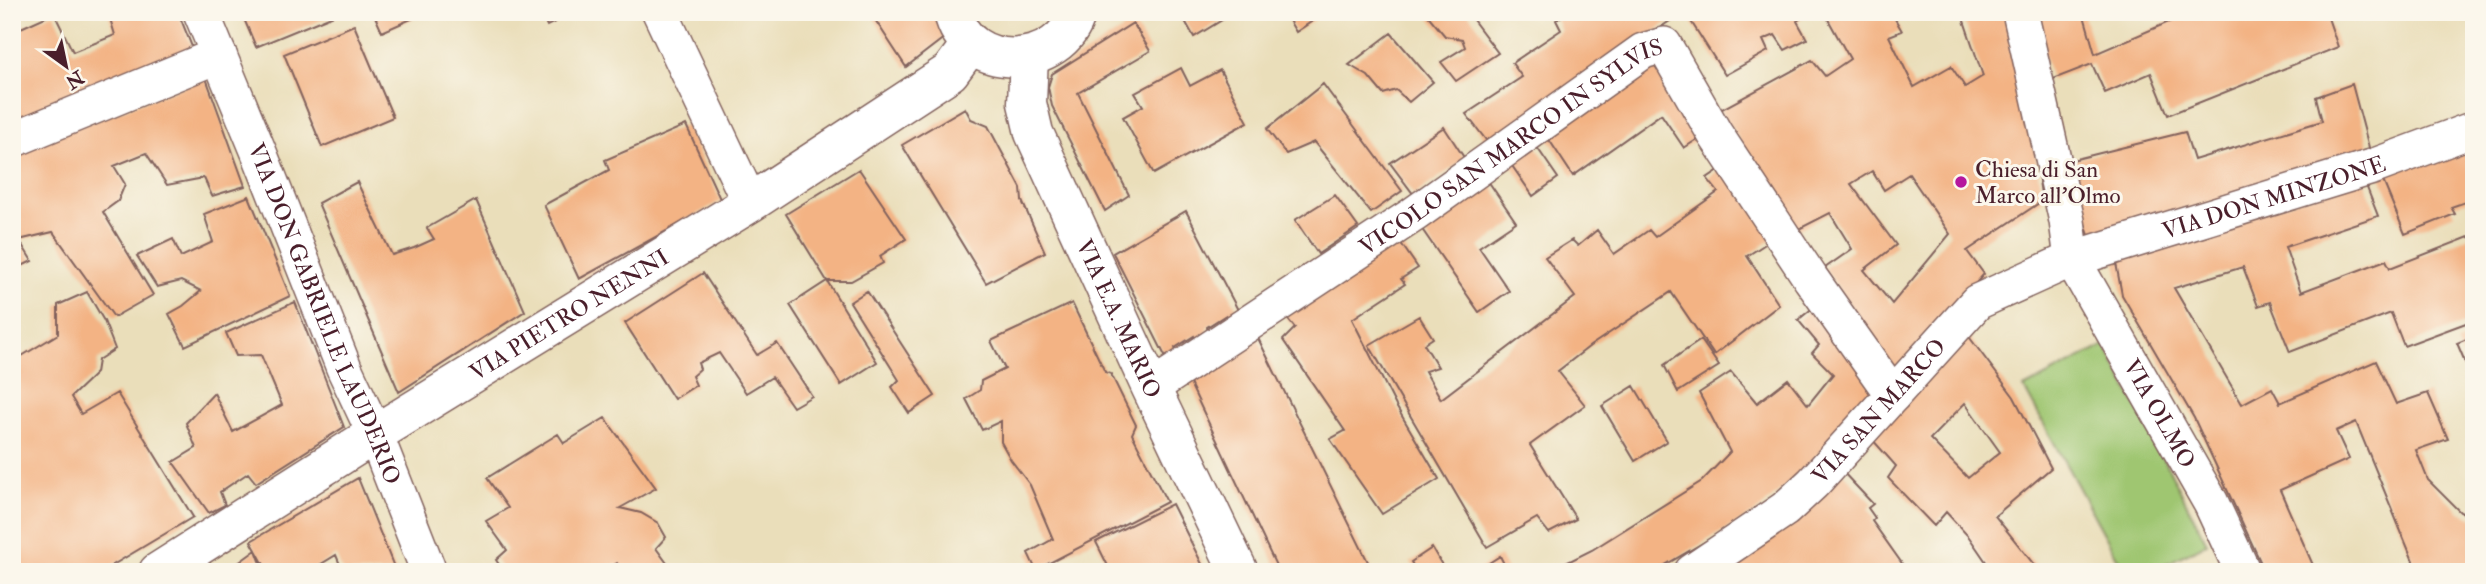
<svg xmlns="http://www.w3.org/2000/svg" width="2486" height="584" font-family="'IM FELL Double Pica',serif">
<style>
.green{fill:#9fc671;stroke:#74724e;stroke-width:2}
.building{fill:#f3b384;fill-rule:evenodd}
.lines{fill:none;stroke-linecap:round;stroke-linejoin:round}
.street-casing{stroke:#82625d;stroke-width:38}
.secondary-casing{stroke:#82625d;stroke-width:41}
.street{stroke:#fff;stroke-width:35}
.secondary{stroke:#fff;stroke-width:38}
.poi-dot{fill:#b5179e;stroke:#fbf7ec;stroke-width:2.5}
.labels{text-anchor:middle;stroke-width:6;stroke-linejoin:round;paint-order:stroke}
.street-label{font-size:23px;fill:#4a1f2b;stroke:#fbf7ec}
.poi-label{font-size:23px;fill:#4a1f2b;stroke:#fbf7ec;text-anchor:start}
</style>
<rect width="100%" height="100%" fill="#fbf7ec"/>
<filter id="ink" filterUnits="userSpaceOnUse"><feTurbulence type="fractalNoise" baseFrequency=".0143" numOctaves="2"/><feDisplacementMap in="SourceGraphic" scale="14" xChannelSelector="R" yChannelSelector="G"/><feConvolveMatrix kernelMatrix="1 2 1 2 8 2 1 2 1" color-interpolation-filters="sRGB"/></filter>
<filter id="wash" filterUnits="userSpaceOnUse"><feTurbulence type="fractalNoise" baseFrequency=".00686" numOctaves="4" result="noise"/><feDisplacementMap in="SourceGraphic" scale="28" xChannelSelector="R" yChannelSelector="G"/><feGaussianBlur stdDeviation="1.57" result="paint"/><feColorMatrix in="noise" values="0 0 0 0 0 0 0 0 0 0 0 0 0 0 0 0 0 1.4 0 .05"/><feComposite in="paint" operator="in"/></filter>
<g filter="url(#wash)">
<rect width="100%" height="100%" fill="#eadeba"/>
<path class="green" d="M2105,345L2207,543L2150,572H2125L2024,388Z"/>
<g id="blocks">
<path class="building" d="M108,12H178L194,52L12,122V32L54,13L73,52L115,35Z
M241,12H341L256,47Z
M373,12H427L382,32Z
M540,12H575L547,26Z
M870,12H932L945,37L906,67Z
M1180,12H1235L1194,37Z
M1284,12H1326L1296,32Z
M1425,12H1467L1498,53L1456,81L1441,62L1465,47L1462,39L1445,36Z
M1568,12H1683L1489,144L1466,114L1522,77L1512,63L1561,30L1556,20Z
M1685,12H1810L1797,21L1807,39L1785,50L1775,35L1763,40L1768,51L1725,75Z
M1824,12H1877L1881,18L1891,12L1902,31L1889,36L1914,87L1951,66L1965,87L1983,76L1961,12H2003L2025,83L2042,201L1967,251L1984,274L1896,374L1825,268L1852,249L1830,213L1799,229L1720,110L1812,60L1825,76L1850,59ZM1872,171L1884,190L1909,174L1950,234L1892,304L1864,270L1896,245L1851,184Z
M2034,12H2083L2095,54L2192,12H2326L2338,47L2168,115L2151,73L2105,93L2092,64L2051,80Z
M1133,23L1150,51L1078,93L1129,195L1105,211L1052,106L1048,87L1052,74Z
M354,25L393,117L322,147L284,54Z
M1391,33L1433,82L1409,102L1396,90L1383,94L1368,76L1349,65Z
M1656,58L1707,133L1684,148L1661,114L1573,176L1546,135Z
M1181,68L1190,86L1220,70L1248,122L1154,174L1123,117L1143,106L1135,93Z
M206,78L245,186L212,196L204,178L167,185L146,153L114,166L125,184L118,201L103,212L153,295L114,317L53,232L19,240L32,261L12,271V152Z
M1323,84L1402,191L1371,213L1314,142L1286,154L1267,129Z
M2352,84L2371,155L2091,241L2064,162L2185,132L2194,160L2322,121L2316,97Z
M965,108L971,119L988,126L1021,188L1022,201L1045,252L986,283L902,145Z
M686,125L721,201L579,279L544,205L609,170L605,160Z
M1444,127L1465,159L1414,195L1390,163Z
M2474,142V199L2451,207L2455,214L2405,234L2381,176Z
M1534,143L1558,178L1533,196L1508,160Z
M1728,164L1776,237L1747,256L1779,305L1714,355L1671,292L1590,346L1558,371L1585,405L1530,445L1576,519L1549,533L1537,518L1487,547L1369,345L1419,316L1433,338L1424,344L1438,367L1425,371L1441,399L1575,297L1545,257L1572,240L1578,246L1597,230L1614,254L1649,230L1655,237L1718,192L1707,178Z
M859,169L906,239L880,256L883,263L851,281H827L786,214Z
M1484,175L1516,222L1479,247L1509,291L1479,312L1417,222Z
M2364,180L2378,216L2285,247L2301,292L2386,260L2390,268L2474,235V320L2404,346L2391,313L2290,352L2270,302L2258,306L2243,267L2174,288L2242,404L2272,388L2280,403L2376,361L2396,404L2428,393L2448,439L2416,450L2428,480L2460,512L2474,518V572H2408L2416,568L2356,422L2336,431L2349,459L2280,490L2316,572H2265L2194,418L2122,295L2115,258Z
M357,182L392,255L414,248L434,239L427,228L476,200L525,311L399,392L318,203Z
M1335,195L1358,227L1318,254L1295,220Z
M249,196L290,296L185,346L169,314L183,306L201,291L181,281L157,287L137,256L173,239L181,257L213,242L204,214Z
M1186,211L1239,312L1231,318L1226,315L1207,327L1208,335L1197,342L1194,336L1175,348L1177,355L1167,360L1113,253Z
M1394,233L1418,268L1401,279L1405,284L1352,319L1396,406L1439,479L1382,514L1330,439L1345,431L1283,340L1295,328L1281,311Z
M703,273L757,355L777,343L812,396L793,407L772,377L746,393L719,353L698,363L700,369L692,376L696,385L674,399L625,323Z
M827,281L877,362L841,385L790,305Z
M867,291L935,396L909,413L892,387L899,380L850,302Z
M87,292L104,321L115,349L98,360L96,373L71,397L81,414L117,393L193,517L101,572H12V362L58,334V305Z
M295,302L344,427L256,483L248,473L220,492L225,505L209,513L173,462L196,448L186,423L214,393L233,432L282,405L261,355L236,356L226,333Z
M1072,303L1105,372L1111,374L1136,425L1132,434L1167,502L1036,570L1028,553L1053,539L1030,485L1011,460L1001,442V421L982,430L966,399L980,390L981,381L1005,369L991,341Z
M1819,303L1878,389L1803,470L1759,510L1653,572H1548L1592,550L1702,481L1730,452L1699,393L1731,372L1757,403L1788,379L1808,405L1833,374L1812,353L1819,345L1798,320Z
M1254,330L1373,572H1279L1186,375Z
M1967,334L2014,397L2051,468L1995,516L2040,572H1993L1969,537L1946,512L1934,526L1888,478L1896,466L1871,438ZM1965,403L2000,452L1968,478L1930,439Z
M2474,336V383L2457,343Z
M1701,340L1719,366L1678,392L1664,365Z
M1634,386L1667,441L1635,461L1602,406Z
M605,418L656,488L620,508L641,513L658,523L666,537L656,548L669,566L660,572H623L617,563L603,572H504L496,560L507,550L486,521L508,508L487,478L558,434L564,443Z
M1841,470L1873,504L1868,508L1875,518L1872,521L1908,572H1717Z
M358,478L396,572H343L336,555L308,572H268L251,541Z
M1172,504L1206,572H1111L1096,542Z
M1432,548L1446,572H1417L1411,562Z
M256,550L264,572H226Z
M1500,556L1508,572H1475Z"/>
</g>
</g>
<g filter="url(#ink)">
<use href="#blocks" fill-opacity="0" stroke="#82625d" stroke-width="2"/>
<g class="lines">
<defs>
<g id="street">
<path id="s1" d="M201,12L260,155L344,368L375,434L429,572"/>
<path d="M660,12L750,203"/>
<path id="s2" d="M2020,12L2067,221L2072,259L2211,503L2243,572"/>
<path d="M12,140L219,55"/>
<path id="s3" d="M1151,388L1413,215L1643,51L1664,45L1715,134L1811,279L1893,395"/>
<path id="s4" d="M1692,572L1785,509L1813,483L1977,302L2072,259L2372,167L2474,129"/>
</g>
<g id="secondary">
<path d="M953,12C966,75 1062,70 1077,12"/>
<path id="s5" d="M1029,56L1027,103L1034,133L1151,388L1239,572"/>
<path id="s6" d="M158,572L375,434L750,203L950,72L970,45"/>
</g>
</defs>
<use href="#street" class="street-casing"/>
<use href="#secondary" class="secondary-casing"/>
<use href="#street" class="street"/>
<use href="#secondary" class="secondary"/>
</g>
</g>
<circle class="poi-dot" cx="1961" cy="182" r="7"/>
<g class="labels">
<g class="street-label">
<text dy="8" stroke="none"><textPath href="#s3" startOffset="434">VICOLO SAN MARCO IN SYLVIS</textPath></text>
<text dy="8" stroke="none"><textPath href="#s4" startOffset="710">VIA DON MINZONE</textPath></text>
<text dy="8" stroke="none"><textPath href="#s1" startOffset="326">VIA DON GABRIELE LAUDERIO</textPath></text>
<text dy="8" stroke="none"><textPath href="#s6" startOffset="485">VIA PIETRO NENNI</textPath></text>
<text dy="8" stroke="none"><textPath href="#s5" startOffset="282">VIA E.A. MARIO</textPath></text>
<text dy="8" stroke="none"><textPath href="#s4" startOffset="248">VIA SAN MARCO</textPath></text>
<text dy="8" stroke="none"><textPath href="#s2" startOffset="430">VIA OLMO</textPath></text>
</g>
<g class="poi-label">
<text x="1975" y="177">Chiesa di San<tspan x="1975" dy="26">Marco all'Olmo</tspan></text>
</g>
</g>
<rect width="2486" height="584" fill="none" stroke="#fbf7ec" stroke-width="42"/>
<g transform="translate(66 66) rotate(147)" stroke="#fbf7ec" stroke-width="5" paint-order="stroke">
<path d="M0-5L12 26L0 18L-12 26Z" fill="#4a1f2b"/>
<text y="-10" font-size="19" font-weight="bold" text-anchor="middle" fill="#4a1f2b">N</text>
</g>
</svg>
